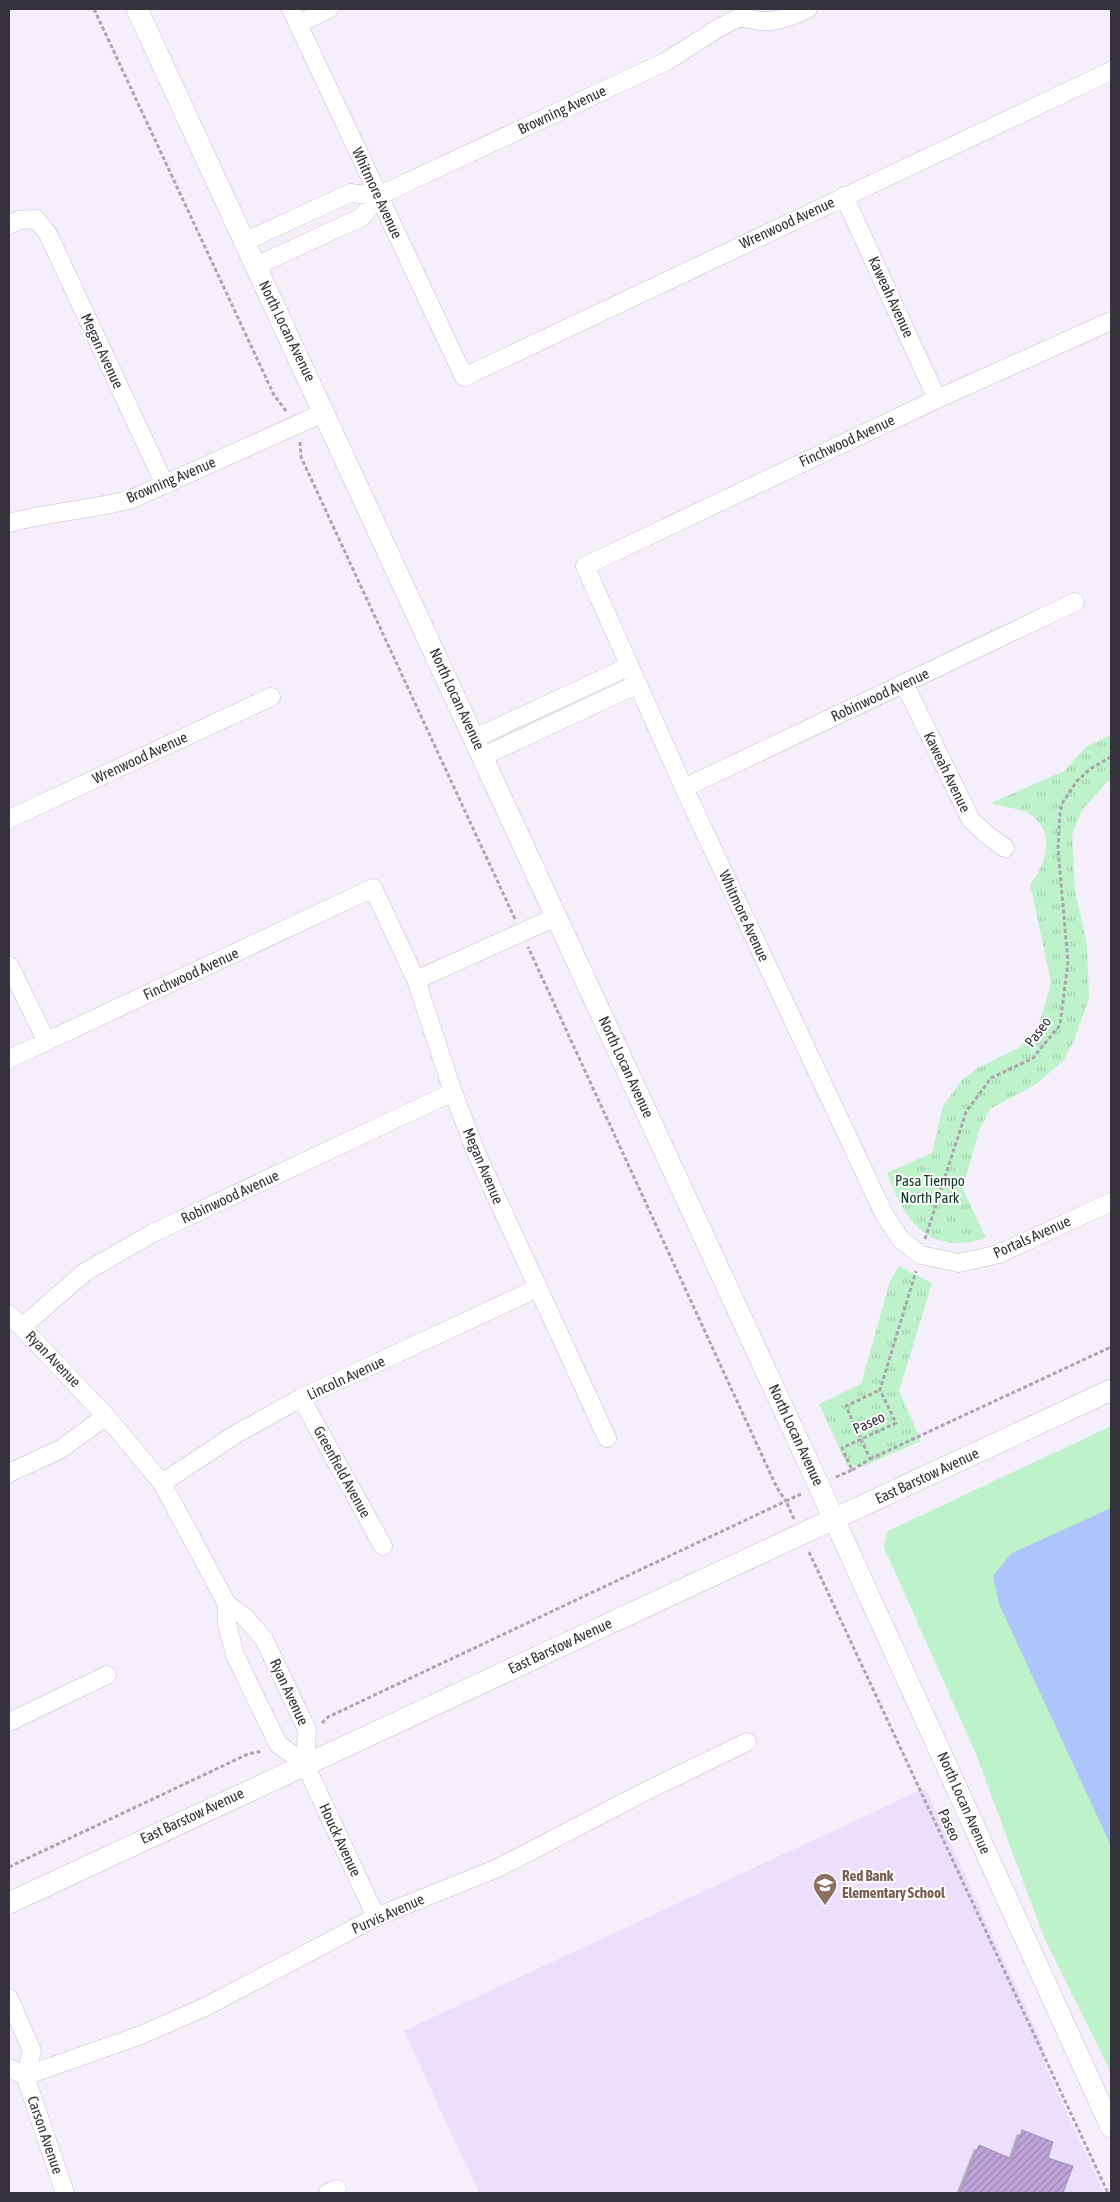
<svg xmlns="http://www.w3.org/2000/svg" width="1120" height="2202" font-family="'Asap Condensed',sans-serif">
<style>
.built{fill:#ecdffd}
.grass{fill:#bdf2ca}
.park{fill:url(#park-tufts)}
.water{fill:#acc5fb}
.building{fill:url(#building-hatch);stroke:#9e95aa;filter:url(#shadow)}
.lines{fill:none;stroke-linecap:round;stroke-linejoin:round}
.minor-casing{stroke:#c6bcd2;stroke-width:19}
.tertiary-casing{stroke:#c6bcd2;stroke-width:22}
.path{stroke:#aaa5b1;stroke-width:3;stroke-dasharray:4 2.5;stroke-linecap:butt}
.minor{stroke:#fff;stroke-width:18}
.tertiary{stroke:#fff;stroke-width:21}
.labels{text-anchor:middle;stroke-width:4;stroke-linejoin:round;paint-order:stroke}
.street-label{font-size:15px;fill:#36323b;stroke:#fff}
.park-label{font-size:15px;fill:#113b20;stroke:#fff}
.education-label{font-size:15px;font-weight:bold;fill:#785e54;stroke:#fff;text-anchor:start}
</style>
<defs>
<pattern id="park-tufts" width="24" height="20" patternUnits="userSpaceOnUse" patternTransform="scale(1.25)"><rect width="24" height="20" fill="#bdf2ca"/><path d="M3 7l-1-3M5 7V3M7 7l1-3M15 17l-1-3M17 17v-4M19 17l1-3" fill="none" stroke="#a3d0ae"/></pattern>
<pattern id="building-hatch" width="6" height="6" patternUnits="userSpaceOnUse" patternTransform="scale(1.25)"><rect width="6" height="6" fill="#bea4db"/><path d="M-1 1l2-2M0 6l6-6M5 7l2-2" fill="none" stroke="#9b86b3"/></pattern>
<filter id="shadow"><feDropShadow dx="-4.5" dy="4.5" stdDeviation="0" flood-color="#0004"/></filter>
</defs>
<rect width="100%" height="100%" fill="#f5effc"/>
<path class="built" d="M925,1788L1043,2045L1045,2066L1104,2193H479L404,2031Z"/>
<path class="grass" d="M1111,1426V2073L1043,1935L976,1754L884,1547L888,1531Z"/>
<path class="park" d="M1111,735V779L1107,782L1082,810L1072,835L1075,891L1087,945L1089,998L1075,1038L1063,1061L1036,1084L990,1109L979,1130L963,1189L986,1238C927,1256 906,1222 887,1173L932,1153L943,1106L962,1080L978,1068L1018,1048L1037,1027L1043,1012L1051,982L1030,884C1049,863 1056,826 1025,812C1014,807 1002,807 991,803L1064,771L1086,747Z
M899,1266L932,1283L899,1391L921,1441L861,1467L847,1465L819,1404L861,1384L890,1281Z"/>
<path class="water" d="M1111,1508V1846L999,1604L993,1576L1012,1553Z"/>
<path class="building" d="M1022,2130L1053,2142L1048,2158L1073,2166L1063,2193H960L979,2145L1012,2159Z"/>
<g class="lines">
<defs>
<path id="minor" d="M291,9L464,377L1111,71
M740,17C769,25 781,21 808,9
M298,24L329,9
M844,196L937,399
M9,225L19,220L36,219L48,234L165,485
M244,242L350,193L378,196
M256,266L362,217L378,196L667,61L720,27L740,17L744,9
M1111,321L937,399L585,566L684,788L884,1214L901,1240L921,1255L959,1263L999,1254L1111,1202
M9,523C49,512 91,510 132,499L325,412
M904,683L971,820L986,834L1005,848
M475,738L630,666
M484,756L638,684
M684,788L1075,602
M9,819L271,697
M9,965L47,1042
M416,980L556,917
M9,1059L373,888L416,980L453,1092L478,1157L607,1438
M9,1314L106,1416L162,1483L227,1604L245,1617L264,1639L307,1730L305,1764
M22,1327L85,1272L153,1233L453,1092
M301,1398L383,1546
M9,1473L61,1449L106,1416
M162,1483L236,1434L301,1398L538,1288
M227,1604V1624L235,1655L278,1744L305,1764L376,1917
M9,1722L107,1675
M9,1998L32,2051L25,2076L65,2193
M9,2068L25,2076
M25,2076L141,2035L205,2007L376,1917L498,1868L646,1791L747,1742
M328,2193L337,2189"/>
<path id="tertiary" d="M137,9L819,1486L1111,2127
M9,1903L1111,1390"/>
</defs>
<use href="#minor" class="minor-casing"/>
<use href="#tertiary" class="tertiary-casing"/>
<path class="path" d="M94,9L274,395L286,411
M300,442L301,457L515,919
M925,1239L966,1112L991,1078L1033,1058L1060,1025L1068,962L1058,849L1060,812L1063,802L1077,781L1090,769L1111,757
M870,1459L1111,1347
M852,1470L870,1459L846,1406L880,1390
M836,1477L852,1470L842,1448L896,1423L880,1390L916,1271
M794,1519L786,1501L801,1494
M809,1552L1108,2193
M322,1723L328,1717L786,1501L777,1488L528,947
M9,1867L248,1754L262,1751"/>
<use href="#minor" class="minor"/>
<use href="#tertiary" class="tertiary"/>
</g>
<defs>
<symbol id="school-pin" viewBox="-11 -11 22 30"><path d="M0 17L-7.5 6A9.5 9.5 0 1 1 7.5 6Z" fill="#8d6e63" stroke="#fff"/><path d="M0-5L7-2L0 1L-7-2ZM-4 1L0 2.5L4 1V4Q0 6-4 4Z" fill="#fff"/></symbol>
</defs>
<g fill-rule="evenodd">
<use href="#school-pin" x="811" y="1871" width="28" height="38"/>
</g>
<g class="labels">
<g class="street-label">
<text transform="translate(562 110) rotate(-25)" y="5">Browning Avenue</text>
<text transform="translate(377 193) rotate(65)" y="5">Whitmore Avenue</text>
<text transform="translate(787 223) rotate(-25)" y="5">Wrenwood Avenue</text>
<text transform="translate(891 297) rotate(65)" y="5">Kaweah Avenue</text>
<text transform="translate(287 331) rotate(64)" y="5">North Locan Avenue</text>
<text transform="translate(102 351) rotate(65)" y="5">Megan Avenue</text>
<text transform="translate(847 441) rotate(-25)" y="5">Finchwood Avenue</text>
<text transform="translate(171 480) rotate(-23)" y="5">Browning Avenue</text>
<text transform="translate(880 695) rotate(-25)" y="5">Robinwood Avenue</text>
<text transform="translate(457 699) rotate(65)" y="5">North Locan Avenue</text>
<text transform="translate(140 758) rotate(-25)" y="5">Wrenwood Avenue</text>
<text transform="translate(947 772) rotate(64)" y="5">Kaweah Avenue</text>
<text transform="translate(744 916) rotate(65)" y="5">Whitmore Avenue</text>
<text transform="translate(191 974) rotate(-25)" y="5">Finchwood Avenue</text>
<text transform="translate(1038 1032) rotate(-54)" y="5">Paseo</text>
<text transform="translate(626 1067) rotate(65)" y="5">North Locan Avenue</text>
<text transform="translate(483 1166) rotate(67)" y="5">Megan Avenue</text>
<text transform="translate(230 1197) rotate(-25)" y="5">Robinwood Avenue</text>
<text transform="translate(1032 1237) rotate(-24)" y="5">Portals Avenue</text>
<text transform="translate(53 1359) rotate(46)" y="5">Ryan Avenue</text>
<text transform="translate(346 1378) rotate(-25)" y="5">Lincoln Avenue</text>
<text transform="translate(869 1423) rotate(-25)" y="5">Paseo</text>
<text transform="translate(796 1435) rotate(65)" y="5">North Locan Avenue</text>
<text transform="translate(342 1472) rotate(61)" y="5">Greenfield Avenue</text>
<text transform="translate(927 1476) rotate(-25)" y="5">East Barstow Avenue</text>
<text transform="translate(560 1646) rotate(-25)" y="5">East Barstow Avenue</text>
<text transform="translate(289 1692) rotate(65)" y="5">Ryan Avenue</text>
<text transform="translate(964 1803) rotate(66)" y="5">North Locan Avenue</text>
<text transform="translate(192 1816) rotate(-25)" y="5">East Barstow Avenue</text>
<text transform="translate(949 1825) rotate(65)" y="5">Paseo</text>
<text transform="translate(340 1840) rotate(65)" y="5">Houck Avenue</text>
<text transform="translate(388 1914) rotate(-24)" y="5">Purvis Avenue</text>
<text transform="translate(45 2135) rotate(71)" y="5">Carson Avenue</text>
</g>
<g class="park-label">
<text x="930" y="1186">Pasa Tiempo<tspan x="930" dy="17">North Park</tspan></text>
</g>
<g class="education-label">
<text x="842" y="1881">Red Bank<tspan x="842" dy="17">Elementary School</tspan></text>
</g>
</g>
<rect width="1120" height="2202" fill="none" stroke="#36323b" stroke-width="20"/>
</svg>
